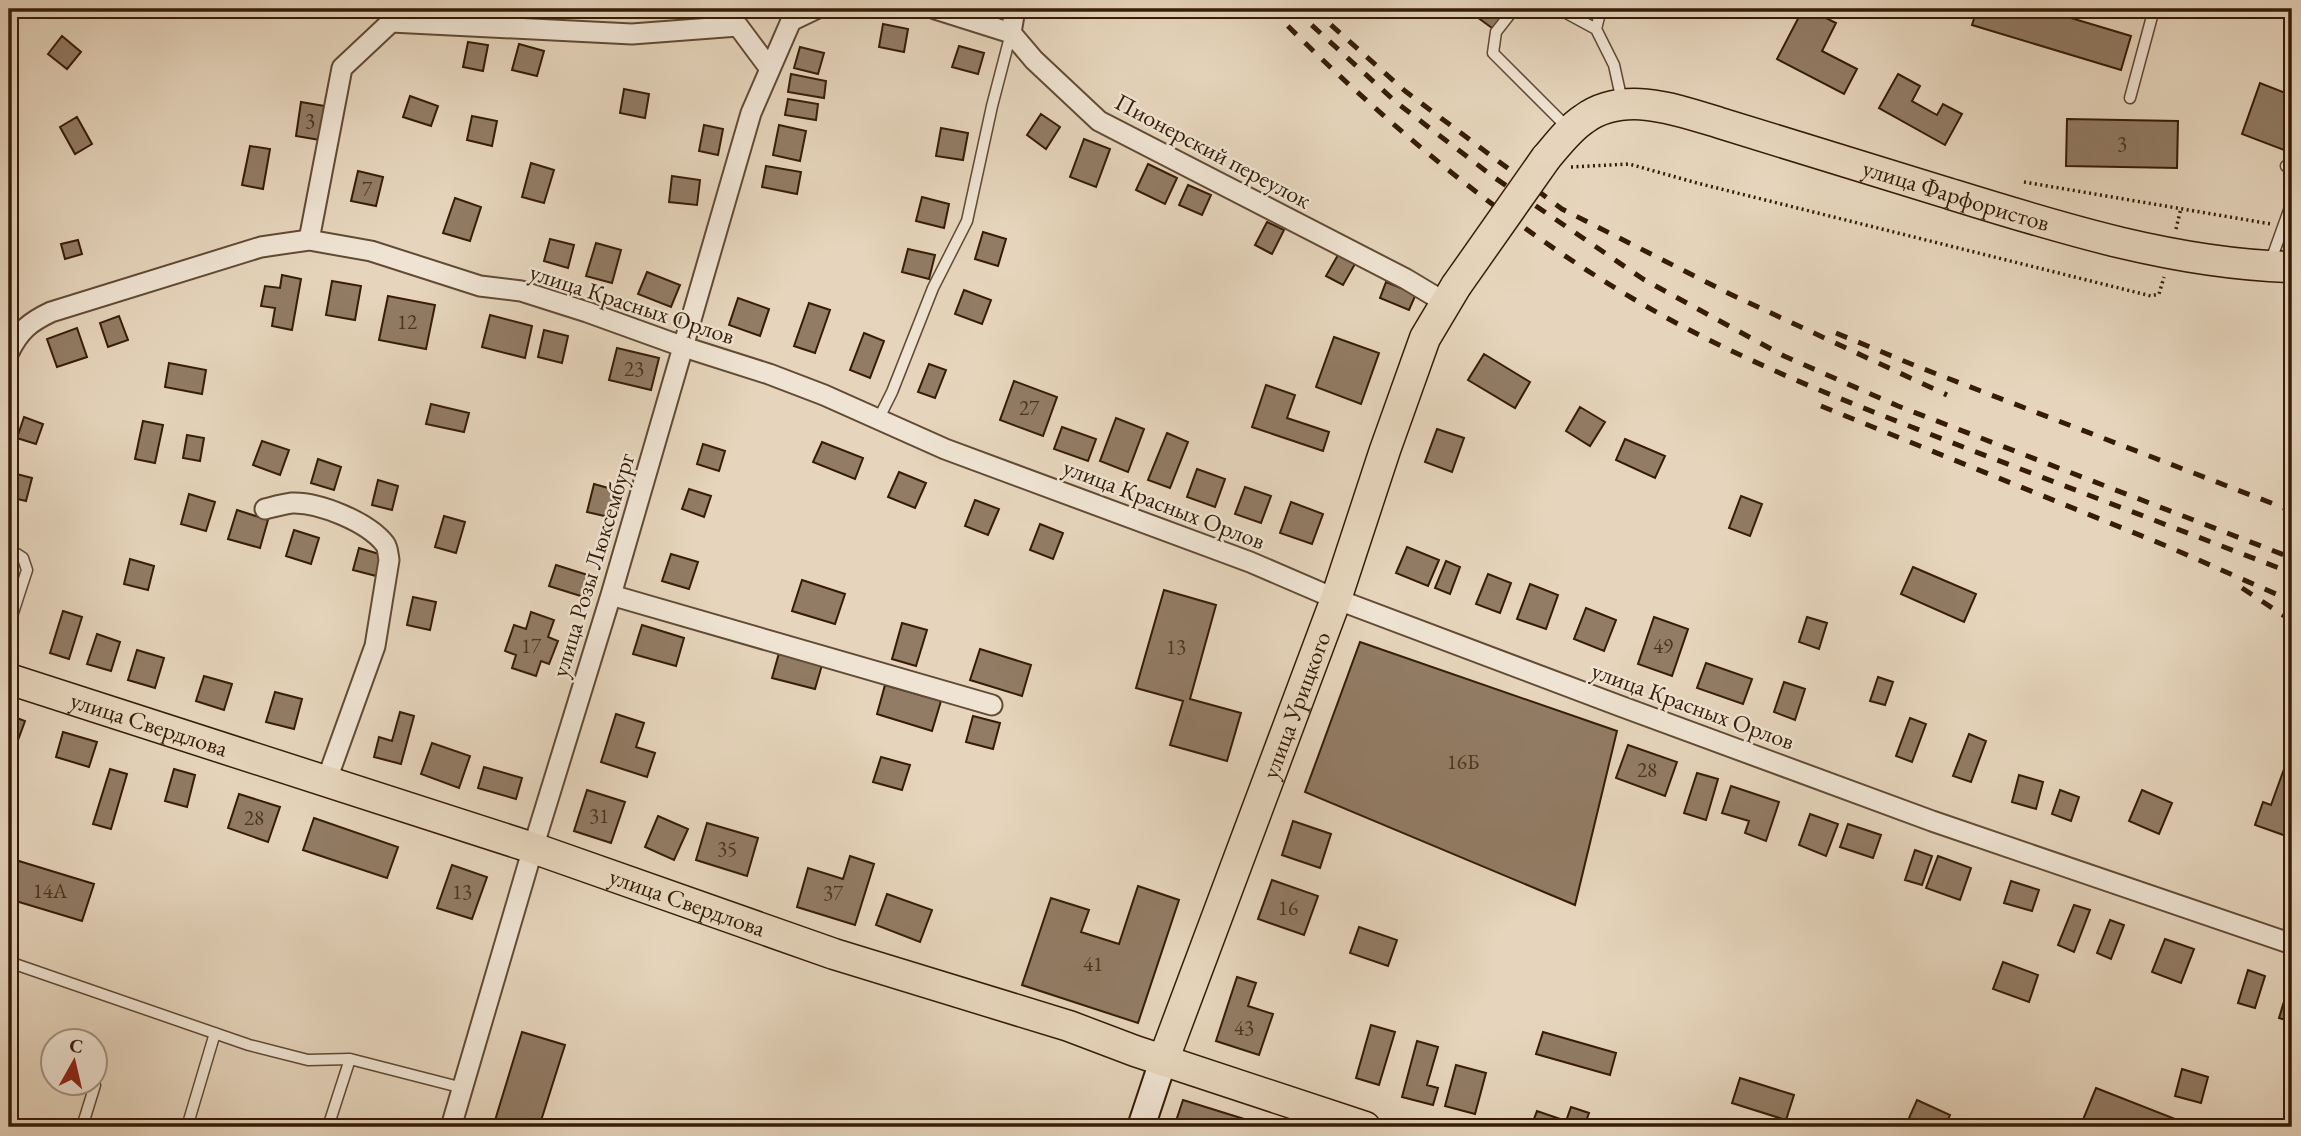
<svg xmlns="http://www.w3.org/2000/svg" width="2301" height="1136" font-family="'EB Garamond',serif">
<style>
.building{fill:#927c65;stroke:#361c07;stroke-width:2}
.lines{fill:none;stroke-linecap:round;stroke-linejoin:round}
.service-casing{stroke:#624a34;stroke-width:13}
.minor-casing{stroke:#624a34;stroke-width:23}
.secondary-casing{stroke:#361c07;stroke-width:30}
.primary-casing{stroke:#361c07;stroke-width:33}
.path{stroke:#361c07;stroke-width:3.5;stroke-dasharray:2 3.5;stroke-linecap:butt}
.service{stroke:#efe4d3;stroke-width:10}
.minor{stroke:#efe4d3;stroke-width:19}
.secondary{stroke:#efe4d3;stroke-width:26}
.primary{stroke:#e6d5bc;stroke-width:30}
.rail{stroke:#361c07;stroke-width:5;stroke-dasharray:12 12;stroke-linecap:butt}
.primary-bridge-casing{stroke:#361c07;stroke-width:33;stroke-linecap:butt}
.primary-bridge{stroke:#e6d5bc;stroke-width:30}
.labels{text-anchor:middle;stroke-width:5;stroke-linejoin:round;paint-order:stroke}
.number-label{font-size:21px;fill:#4d341e}
.street-label{font-size:24px;fill:#361c07;stroke:#efe4d3}
</style>
<rect width="100%" height="100%" fill="#e6d5bc"/>
<filter id="stains"><feTurbulence type="fractalNoise" baseFrequency=".00286" numOctaves="4"/><feColorMatrix values="0 0 0 0 .2 0 0 0 0 .09 0 0 0 0 .02 0 0 0 .5 -.17"/></filter>
<radialGradient id="worn" r=".72"><stop offset=".6" stop-color="#630" stop-opacity="0"/><stop offset="1" stop-color="#630" stop-opacity=".3"/></radialGradient>
<path class="building" d="M1473,9H1505L1506,10L1496,27L1492,28L1470,12Z
M1803,9H1808L1836,23L1822,51L1857,69L1844,94L1777,59Z
M1977,9H2041L2131,36L2121,70L1972,25Z
M883,24L908,29L904,52L879,47Z
M62,36L81,52L67,69L48,54Z
M468,42L488,45L483,71L463,67Z
M519,44L544,51L537,76L512,70Z
M959,46L984,53L978,74L952,67Z
M800,47L824,53L818,74L794,68Z
M791,74L826,81L824,98L788,92Z
M1898,74L1920,86L1912,101L1937,115L1943,104L1962,114L1945,145L1879,108Z
M2292,82V153L2242,134L2260,83L2288,94Z
M624,89L649,94L645,118L620,113Z
M410,96L438,106L431,126L403,117Z
M788,99L818,104L816,120L785,115Z
M301,102L325,106L320,140L296,136Z
M1041,114L1060,127L1046,149L1027,135Z
M472,116L497,121L492,146L467,140Z
M77,117L92,144L75,154L60,127Z
M2067,119L2178,121L2177,168L2066,166Z
M704,125L723,129L718,155L699,151Z
M779,125L806,131L800,161L773,155Z
M941,128L968,133L963,160L936,156Z
M1084,139L1110,149L1096,187L1070,177Z
M250,146L270,149L263,189L242,185Z
M531,163L554,170L544,203L522,197Z
M1148,164L1177,178L1165,204L1136,190Z
M766,166L801,172L797,194L762,187Z
M358,171L383,177L376,206L351,201Z
M672,176L700,180L697,205L669,202Z
M1188,185L1211,195L1202,215L1179,205Z
M922,197L949,204L944,228L916,221Z
M455,198L481,207L470,241L443,233Z
M1267,222L1284,230L1272,254L1255,245Z
M983,232L1006,239L998,266L975,259Z
M550,239L574,245L568,268L544,261Z
M78,240L82,254L65,259L61,244Z
M596,243L621,250L612,283L586,276Z
M908,249L935,255L929,279L902,272Z
M1338,255L1355,264L1343,285L1326,276Z
M647,272L680,285L671,307L638,294Z
M282,275L301,279L292,330L272,326L275,308L261,306L265,286L280,288Z
M332,281L361,286L355,320L326,315Z
M1386,282L1416,294L1409,310L1380,298Z
M964,290L991,300L982,324L955,314Z
M388,296L435,305L426,349L379,340Z
M738,298L769,309L760,336L729,325Z
M809,303L830,310L815,353L794,346Z
M490,315L532,326L525,358L482,347Z
M119,316L128,340L108,347L100,323Z
M77,328L87,357L57,367L47,339Z
M544,330L568,336L562,363L538,357Z
M864,333L884,341L870,378L850,370Z
M1334,337L1379,353L1361,404L1316,387Z
M617,348L659,358L651,390L609,380Z
M1484,354L1530,382L1515,408L1468,380Z
M169,363L206,370L202,394L165,387Z
M929,364L946,370L935,398L918,392Z
M1014,381L1057,397L1043,436L1000,420Z
M1266,385L1295,395L1287,418L1329,432L1323,451L1252,427Z
M431,404L469,413L464,432L426,424Z
M1580,407L1605,422L1590,446L1566,431Z
M24,417L43,424L36,444L17,438Z
M1116,418L1144,429L1128,472L1100,461Z
M143,421L163,425L155,463L135,459Z
M1062,427L1096,439L1088,461L1054,449Z
M1437,429L1464,438L1452,472L1425,462Z
M1167,433L1188,442L1170,488L1148,480Z
M187,435L204,438L200,461L183,458Z
M1625,439L1665,456L1655,478L1616,460Z
M262,441L289,450L280,475L253,465Z
M822,442L863,458L855,479L813,462Z
M703,444L725,451L719,471L697,464Z
M318,459L341,467L334,490L311,483Z
M1197,469L1225,479L1215,507L1187,497Z
M9,472L32,478L26,501L9,497Z
M899,472L926,483L915,508L888,497Z
M378,480L398,486L392,510L372,505Z
M594,484L619,491L613,518L587,512Z
M1245,487L1271,496L1261,523L1235,514Z
M689,489L711,496L704,517L682,509Z
M189,494L215,502L206,531L181,524Z
M1741,496L1762,504L1750,536L1729,528Z
M975,500L999,509L988,535L965,526Z
M1291,502L1323,514L1312,544L1280,533Z
M237,510L268,520L260,548L228,539Z
M444,516L465,522L456,553L435,547Z
M1040,524L1063,533L1053,559L1030,550Z
M294,530L319,538L311,564L286,556Z
M1407,547L1439,560L1428,586L1396,573Z
M359,548L386,556L380,577L353,570Z
M671,554L698,562L689,589L662,581Z
M130,559L154,566L148,590L124,584Z
M1446,561L1460,567L1450,594L1435,588Z
M556,565L594,577L587,598L549,586Z
M1913,567L1976,594L1964,622L1901,594Z
M1488,574L1511,583L1500,613L1476,604Z
M802,580L845,594L835,624L792,611Z
M1530,584L1558,595L1546,629L1517,619Z
M1164,590L1216,605L1190,699L1241,713L1227,761L1170,745L1183,701L1136,688Z
M413,597L436,602L430,630L407,625Z
M1586,608L1616,620L1604,651L1574,639Z
M63,611L82,617L69,659L50,653Z
M531,612L554,620L548,637L558,641L549,664L541,661L536,676L512,668L516,655L505,651L514,625L526,629Z
M1654,617L1688,629L1672,676L1638,664Z
M1807,617L1827,623L1819,649L1799,642Z
M902,623L927,630L916,666L892,659Z
M642,625L684,638L676,666L633,654Z
M97,634L120,642L111,671L87,664Z
M1360,642L1617,731L1575,905L1305,792Z
M980,649L1031,665L1022,696L970,680Z
M137,650L164,658L155,688L128,680Z
M779,653L822,665L815,689L772,678Z
M1706,663L1752,679L1743,704L1697,688Z
M204,676L232,684L224,710L196,701Z
M1878,677L1893,682L1885,705L1870,701Z
M1784,682L1805,689L1795,720L1774,712Z
M885,685L941,701L932,731L877,714Z
M275,692L302,699L294,729L266,722Z
M400,712L414,716L401,764L374,757L379,737L392,741Z
M616,714L644,723L636,747L655,753L647,777L601,762Z
M9,715L25,721L10,762L9,761Z
M973,716L1000,723L993,749L966,742Z
M1910,718L1926,724L1912,762L1896,756Z
M63,732L97,742L89,767L56,757Z
M1969,734L1986,741L1971,782L1953,776Z
M432,743L470,756L459,788L421,774Z
M1628,745L1677,762L1665,796L1616,778Z
M881,757L910,765L902,790L873,782Z
M484,767L522,778L516,799L478,788Z
M110,769L127,774L111,829L93,824Z
M174,769L195,775L187,807L165,801Z
M2284,769L2292,772V838L2255,825L2263,802L2271,805Z
M1697,773L1718,779L1706,820L1684,813Z
M2019,775L2043,782L2036,809L2012,802Z
M1731,786L1779,802L1766,841L1745,833L1749,821L1722,813Z
M587,790L625,802L611,843L574,831Z
M2060,790L2079,797L2071,821L2052,814Z
M2142,790L2172,803L2159,834L2129,821Z
M239,794L280,807L268,842L228,828Z
M1810,814L1838,824L1826,856L1799,845Z
M658,816L688,829L674,860L645,847Z
M314,818L398,847L387,878L303,850Z
M1293,821L1331,834L1320,868L1282,855Z
M707,823L758,838L747,876L696,860Z
M1848,824L1881,835L1873,858L1840,847Z
M1915,850L1932,856L1922,885L1905,880Z
M850,856L874,864L855,925L797,907L808,868L843,879Z
M1938,856L1971,868L1960,900L1926,888Z
M9,858L94,884L82,921L9,899Z
M452,865L487,877L472,919L437,908Z
M1272,880L1318,896L1304,935L1258,919Z
M2011,881L2039,890L2032,911L2004,903Z
M1138,886L1179,900L1138,1023L1022,985L1051,898L1089,910L1081,932L1119,944Z
M887,894L932,910L920,942L876,925Z
M2074,905L2090,910L2074,952L2058,945Z
M2110,920L2124,925L2111,959L2097,953Z
M1359,927L1397,940L1388,966L1350,953Z
M2165,939L2194,949L2181,983L2152,972Z
M2003,962L2038,975L2029,1002L1993,989Z
M2248,970L2265,976L2255,1008L2238,1003Z
M1237,977L1256,983L1248,1006L1273,1014L1259,1055L1216,1041Z
M2289,985L2292,986V1022L2279,1018Z
M1371,1025L1395,1032L1379,1085L1356,1078Z
M522,1032L565,1045L539,1127H493Z
M1543,1032L1616,1053L1610,1075L1536,1054Z
M1417,1041L1438,1047L1427,1085L1438,1088L1433,1105L1402,1097Z
M1456,1065L1486,1073L1475,1114L1445,1106Z
M2182,1069L2208,1077L2201,1103L2175,1096Z
M1740,1078L1794,1095L1786,1120L1732,1103Z
M2096,1088L2188,1124L2187,1127H2080Z
M1183,1100L1270,1127H1174Z
M1917,1100L1950,1115L1945,1127H1905Z
M1571,1107L1589,1113L1584,1127H1531L1537,1111L1566,1121Z"/>
<g class="lines">
<defs>
<path id="service" d="M1514,9L1496,32L1493,53L1568,128
M1559,9L1596,29L1614,65L1622,101
M1596,29L1601,9
M2130,98L2154,9
M2286,166L2292,171
M2270,263L2292,202
M878,420L892,392L933,288L967,221L992,106L1011,33
M9,549L23,558L27,570L9,625
M9,962L249,1045L308,1060L350,1059
M82,1127L95,1085
M187,1127L215,1033
M328,1127L350,1059L463,1088"/>
<path id="minor" d="M935,9L1011,33L1034,60L1099,121L1406,279L1446,303
M1011,33L1015,9
M309,240L342,68L391,22L632,34L738,26L770,69
M9,352C20,330 30,322 51,312L261,247L309,240L371,251L480,286L521,291L587,312L684,347L769,374L824,395L945,449L1250,562L1336,599L1620,706L1932,821L2292,944
M265,509C273,507 283,504 292,503C319,502 368,522 385,544C388,548 388,555 389,560L375,646L326,782
M611,595L992,705
M451,1127L533,848L611,595L751,113L791,21L816,9"/>
<path id="secondary" d="M1141,1127L1163,1061"/>
<g id="primary">
<path id="s1" d="M1546,158C1558,144 1569,129 1584,119C1624,90 1678,110 1720,123C1795,146 1870,169 1944,192C2057,227 2173,264 2292,267"/>
<path id="s2" d="M9,679L533,848L834,954L1069,1026L1135,1051L1365,1127"/>
<path id="s3" d="M1163,1061L1336,599L1385,450L1425,338L1456,286"/>
</g>
</defs>
<use href="#service" class="service-casing"/>
<use href="#minor" class="minor-casing"/>
<use href="#secondary" class="secondary-casing"/>
<use href="#primary" class="primary-casing"/>
<path class="path" d="M1571,167L1629,164L1697,183L2151,296L2159,294L2164,277
M2024,182L2271,224
M2176,229L2181,208"/>
<use href="#service" class="service"/>
<use href="#minor" class="minor"/>
<use href="#secondary" class="secondary"/>
<use href="#primary" class="primary"/>
<path class="rail" d="M1271,9C1386,126 1523,239 1667,318C1764,371 1868,410 1971,450C2078,491 2185,532 2292,573
M1294,9L1397,103L1495,178L1643,279L1784,356L1898,406L2292,558
M1313,9L1405,91L1562,209L1730,294L1947,395
M1836,333L1916,366L2292,511
M1821,406L2169,547L2292,601
M2242,588L2292,621"/>
<defs>
<path id="primary-bridge" d="M1456,286L1546,158"/>
</defs>
<use href="#primary-bridge" class="primary-bridge-casing"/>
<use href="#primary-bridge" class="primary-bridge"/>
</g>
<g class="labels">
<g class="number-label">
<text x="310" y="128">3</text>
<text x="2122" y="151">3</text>
<text x="367" y="196">7</text>
<text x="407" y="329">12</text>
<text x="634" y="376">23</text>
<text x="1029" y="415">27</text>
<text x="531" y="653">17</text>
<text x="1663" y="653">49</text>
<text x="1176" y="654">13</text>
<text x="1463" y="769">16Б</text>
<text x="1647" y="777">28</text>
<text x="599" y="823">31</text>
<text x="254" y="825">28</text>
<text x="727" y="856">35</text>
<text x="50" y="898">14А</text>
<text x="462" y="899">13</text>
<text x="833" y="900">37</text>
<text x="1288" y="915">16</text>
<text x="1093" y="971">41</text>
<text x="1244" y="1035">43</text>
</g>
<g class="street-label">
<text transform="translate(1213 151) rotate(28)" y="8">Пионерский переулок</text>
<text dy="8" stroke="none"><textPath href="#s1" startOffset="443">улица Фарфористов</textPath></text>
<text transform="translate(632 304) rotate(18)" y="8">улица Красных Орлов</text>
<text transform="translate(1164 504) rotate(21)" y="8">улица Красных Орлов</text>
<text transform="translate(593 565) rotate(-73)" y="8">улица Розы Люксембург</text>
<text dy="8" stroke="none"><textPath href="#s3" startOffset="380">улица Урицкого</textPath></text>
<text transform="translate(1693 706) rotate(20)" y="8">улица Красных Орлов</text>
<text dy="8" stroke="none"><textPath href="#s2" startOffset="147">улица Свердлова</textPath></text>
<text dy="8" stroke="none"><textPath href="#s2" startOffset="714">улица Свердлова</textPath></text>
</g>
</g>
<rect width="2301" height="1136" fill="none" stroke="#e6d5bc" stroke-width="35"/>
<rect x="10" y="10" width="2280" height="1115" fill="none" stroke="#361c07" stroke-width="3.5"/>
<rect x="18" y="18" width="2266" height="1101" fill="none" stroke="#361c07" stroke-width="2"/>
<g transform="translate(74 1062) rotate(8)"><circle r="33" fill="#efe4d3" stroke="#a59481" stroke-width="2"/>
<path d="M0-5L12 26L0 18L-12 26Z" fill="#8f2418"/>
<text y="-10" font-size="19" font-weight="bold" text-anchor="middle" fill="#361c07">С</text>
</g>
<rect width="100%" height="100%" filter="url(#stains)"/>
<rect width="100%" height="100%" fill="url(#worn)"/>
</svg>
